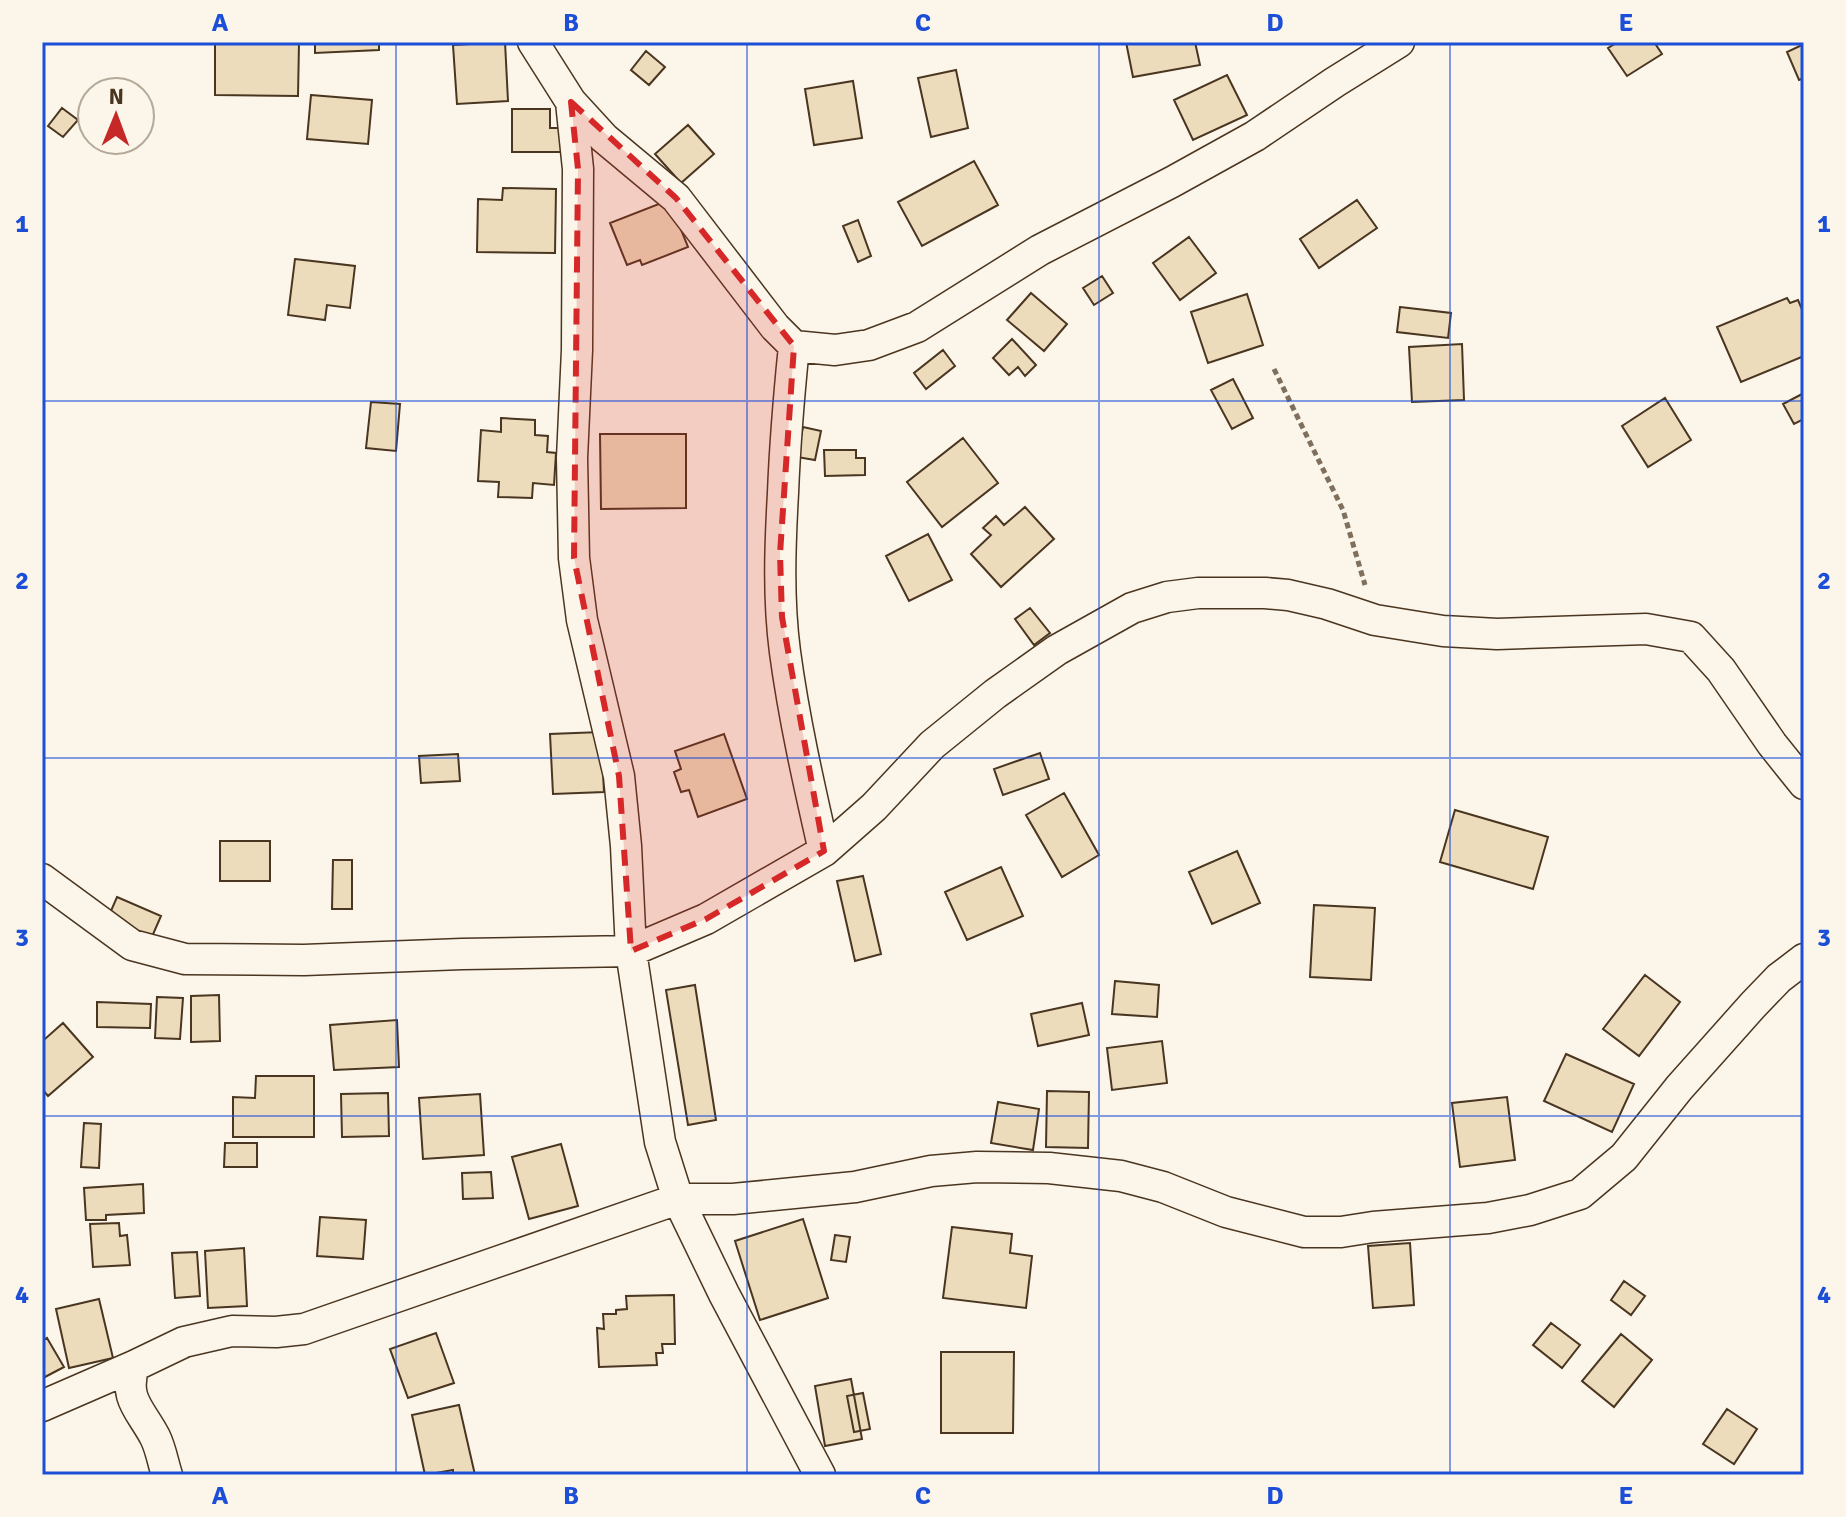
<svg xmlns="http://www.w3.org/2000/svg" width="1846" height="1517" font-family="Signika,sans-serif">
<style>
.building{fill:#ecdcbc;stroke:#4a3520;stroke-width:2}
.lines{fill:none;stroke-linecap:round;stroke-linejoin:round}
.minor-casing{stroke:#4a3520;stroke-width:33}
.path{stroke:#7f6f5c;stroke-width:5;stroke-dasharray:6 4;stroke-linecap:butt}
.minor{stroke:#fbf6e9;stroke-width:30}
.marked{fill:#d62828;fill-opacity:0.2;stroke:#d62828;stroke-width:6;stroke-dasharray:16 10;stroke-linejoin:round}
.grid{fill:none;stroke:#1d4ed8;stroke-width:2;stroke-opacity:0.55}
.neatline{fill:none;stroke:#1d4ed8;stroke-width:3}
.grid-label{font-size:26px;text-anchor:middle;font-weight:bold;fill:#1d4ed8}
</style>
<rect width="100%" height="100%" fill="#fbf6e9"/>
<path class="building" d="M315,42H379V50L315,53Z
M505,42L508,101L457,104L453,45Z
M1126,42H1195L1200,65L1133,77Z
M1618,42H1654L1662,54L1627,76L1608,48Z
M215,43H299L298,96L215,95Z
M1804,44V78L1799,80L1787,52Z
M646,51L665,67L649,85L631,70Z
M956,70L968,128L931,137L918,78Z
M1227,75L1247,115L1193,140L1174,100Z
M853,81L862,138L814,145L805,89Z
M311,95L372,100L368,144L307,139Z
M62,108L78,120L63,137L48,126Z
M512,109H550V128H561L562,152H512Z
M688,125L714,154L681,183L655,154Z
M974,161L998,205L922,246L898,202Z
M503,188L556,189L555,253L477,252L478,199L502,200Z
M669,200L688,247L642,265L640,260L627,265L610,223Z
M1357,200L1377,228L1319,268L1300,239Z
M858,220L871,256L858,262L843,226Z
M1189,237L1216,273L1180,300L1153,263Z
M295,259L355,266L350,308L327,305L325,320L288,315Z
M1102,276L1113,293L1094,305L1083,288Z
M1031,293L1067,324L1044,351L1007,320Z
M1247,294L1263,345L1208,363L1191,312Z
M1787,298L1790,303L1798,300L1804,314V356L1741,382L1717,327Z
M1400,307L1451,313L1448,338L1397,332Z
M1012,339L1036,365L1025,376L1018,367L1009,375L993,358Z
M1462,344L1464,400L1412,402L1409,347Z
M943,350L955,366L926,389L914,373Z
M1233,379L1253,418L1232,429L1211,390Z
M1804,393V419L1794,424L1783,404Z
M1665,398L1691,440L1648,467L1622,426Z
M371,402L400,404L396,451L366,448Z
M501,418L535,420V435L548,436L547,452L556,453L554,485L533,483L532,498L498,497L499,482L478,481L481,430L501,432Z
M803,427L821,431L815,460L797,457Z
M600,434H686V508L601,509Z
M963,438L998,483L942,527L907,482Z
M824,450H856V458H865V475L825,476Z
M1025,507L1054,539L1001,587L971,554L991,535L983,528L996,516L1004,525Z
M928,534L952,580L909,601L886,556Z
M1030,608L1050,633L1034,645L1015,619Z
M601,732L604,792L553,794L550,734Z
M724,734L747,799L698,817L689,790L681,792L674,772L681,769L675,751Z
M1040,753L1049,779L1003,795L994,769Z
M458,754L460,781L421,783L419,756Z
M1064,793L1099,855L1062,877L1026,815Z
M1455,810L1548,837L1533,889L1440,862Z
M220,841H270V881H220Z
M1237,851L1260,903L1212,924L1189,872Z
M333,860H352V909H332Z
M1001,867L1023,916L967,940L945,892Z
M863,876L881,954L855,961L837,881Z
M117,897L161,916L151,939L107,920Z
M1314,905L1375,908L1371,980L1310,977Z
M1645,975L1680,1002L1639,1056L1603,1029Z
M1115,981L1159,985L1157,1017L1112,1014Z
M695,985L716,1120L688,1125L666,990Z
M219,995L220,1041L191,1042V996Z
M157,997L183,998L180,1039L155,1038Z
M97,1002L151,1004L150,1028L97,1027Z
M1082,1003L1089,1035L1038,1046L1031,1014Z
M397,1020L399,1067L334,1070L330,1025Z
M63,1023L93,1057L48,1096L42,1089V1036L45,1039Z
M1162,1041L1167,1083L1112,1090L1107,1048Z
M1566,1054L1634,1084L1612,1132L1544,1101Z
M256,1076H314V1137H233V1097L255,1098Z
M1047,1091L1089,1092L1088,1148L1046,1147Z
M388,1093L389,1136L342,1137L341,1094Z
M480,1094L484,1155L423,1159L419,1098Z
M1507,1097L1515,1160L1460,1167L1452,1103Z
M998,1102L1039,1109L1033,1150L991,1143Z
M84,1123L101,1124L99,1168L81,1167Z
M225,1143H257V1167H224Z
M561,1144L578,1206L529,1219L512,1157Z
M491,1172L493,1198L463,1199L462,1173Z
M143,1184L144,1213L106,1215V1220H86L84,1188Z
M320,1217L366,1220L363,1259L317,1256Z
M803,1219L828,1298L760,1320L735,1241Z
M119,1223L120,1236L127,1235L130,1265L93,1267L90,1224Z
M952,1227L1012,1234L1010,1253L1032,1256L1026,1308L943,1298Z
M835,1235L850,1237L846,1262L831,1260Z
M1410,1243L1414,1305L1373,1308L1368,1246Z
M244,1248L247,1306L208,1308L205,1251Z
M197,1252L200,1296L175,1298L172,1253Z
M1624,1281L1645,1296L1631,1315L1611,1300Z
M674,1295L675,1344H662L663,1353H656L657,1365L599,1367L597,1328L604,1329L603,1314H616V1310L627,1309L626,1296Z
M99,1299L113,1358L69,1368L56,1309Z
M1551,1323L1580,1345L1562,1368L1533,1345Z
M436,1333L454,1383L408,1398L390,1349Z
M1621,1334L1652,1360L1614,1407L1582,1381Z
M47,1338L64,1367L43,1378L42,1341Z
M941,1352H1014L1013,1433H941Z
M851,1379L862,1439L825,1446L815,1386Z
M863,1393L870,1429L854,1432L847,1396Z
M459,1405L475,1475H453V1470L425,1475L412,1415Z
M1727,1409L1757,1429L1734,1464L1703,1444Z"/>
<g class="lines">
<defs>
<path id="minor" d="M533,42L571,102L604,138L676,198L775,327L794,346L835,350L869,345L917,327L1040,250L1172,182L1255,136L1335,82L1399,42
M571,102L578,169L577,350L572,458L574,558L582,620L619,776L626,846L631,951L660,1142L678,1199L724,1294L820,1475
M794,346C789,395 785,443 783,493C780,546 778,599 785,652C794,719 809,785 824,851
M42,879L132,945L185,959L304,960L462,954L631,951L706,919L824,851L874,807L932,745L995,694L1057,650L1132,608L1167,597L1198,593H1265L1288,595L1327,604L1375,620L1443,631L1497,634L1646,629L1691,637L1721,670L1772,744L1804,784
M134,1366C123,1399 141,1410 155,1437C161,1449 163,1463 167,1475
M42,1406L134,1366L184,1342L232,1331L276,1332L304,1329L678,1199H733L855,1187L931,1171L977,1167L1049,1168L1121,1176L1163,1187L1226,1212L1304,1232H1341L1373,1227L1488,1218L1530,1210L1580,1194L1624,1157L1679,1088L1753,1005L1779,978L1804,959"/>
</defs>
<use href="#minor" class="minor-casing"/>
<path class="path" d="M1274,369L1343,510L1365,585"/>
<use href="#minor" class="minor"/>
</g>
<path class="marked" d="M571,102L676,198L794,346L780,554L782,617L824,851L706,919L631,951L619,776L574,558L578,169Z"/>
<path class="grid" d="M396,42V1475M747,42V1475M1099,42V1475M1450,42V1475M42,401H1804M42,758H1804M42,1116H1804"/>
<rect width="1846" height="1517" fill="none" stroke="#fbf6e9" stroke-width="88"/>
<g transform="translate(116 116) rotate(1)"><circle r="38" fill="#fbf6e9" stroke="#b4a999" stroke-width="2"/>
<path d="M0-6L14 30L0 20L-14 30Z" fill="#c62828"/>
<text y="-12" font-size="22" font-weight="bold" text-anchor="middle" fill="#4a3520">N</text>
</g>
<rect x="44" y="44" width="1758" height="1429" class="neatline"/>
<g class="grid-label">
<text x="220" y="31">A</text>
<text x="571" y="31">B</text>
<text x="923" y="31">C</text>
<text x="1275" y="31">D</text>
<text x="1626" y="31">E</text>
<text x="22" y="232">1</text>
<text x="1824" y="232">1</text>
<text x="22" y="589">2</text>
<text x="1824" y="589">2</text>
<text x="22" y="946">3</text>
<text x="1824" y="946">3</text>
<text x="22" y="1303">4</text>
<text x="1824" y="1303">4</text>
<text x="220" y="1504">A</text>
<text x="571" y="1504">B</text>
<text x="923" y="1504">C</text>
<text x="1275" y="1504">D</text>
<text x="1626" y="1504">E</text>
</g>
</svg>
